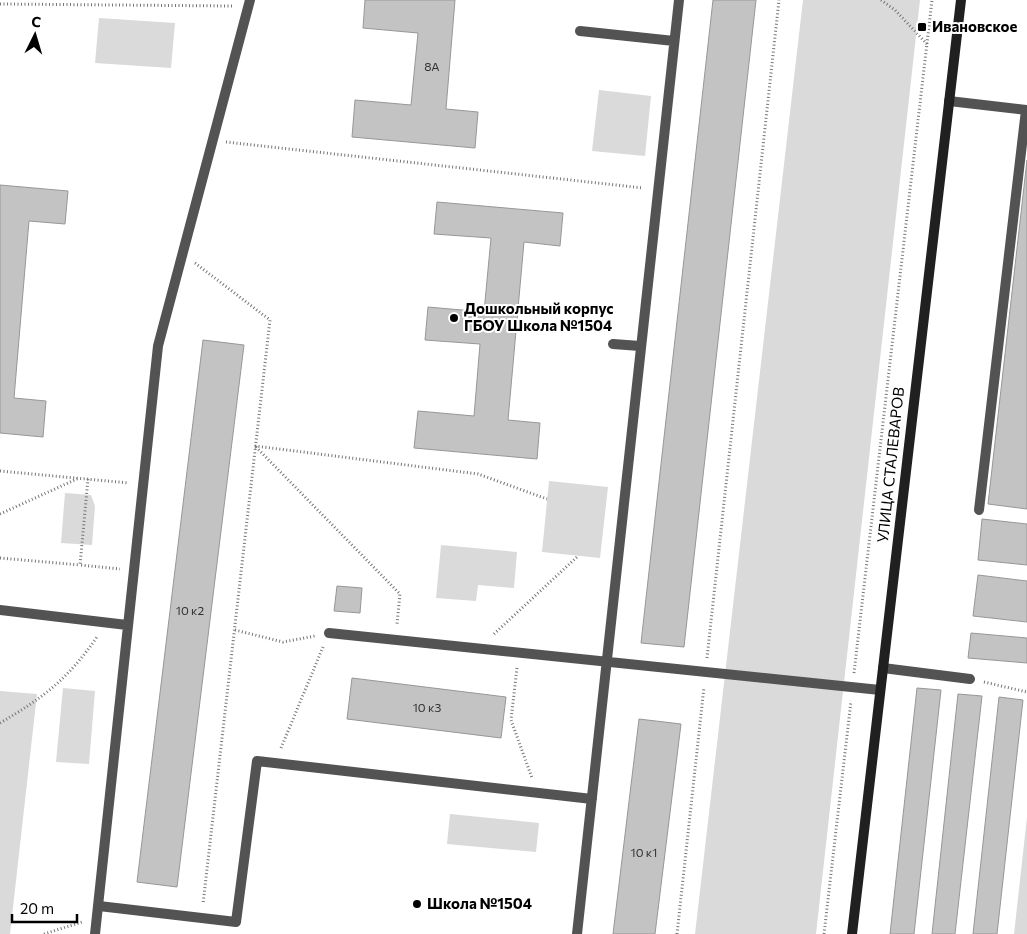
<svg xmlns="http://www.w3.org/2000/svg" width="1027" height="934" font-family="Commissioner,sans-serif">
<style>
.green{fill:#dadada}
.building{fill:#c3c3c3;stroke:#979797}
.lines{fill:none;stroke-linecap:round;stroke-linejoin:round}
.path{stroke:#757575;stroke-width:3;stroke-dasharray:1 2.5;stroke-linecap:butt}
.lane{stroke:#535353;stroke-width:10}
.secondary{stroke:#202020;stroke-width:10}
.poi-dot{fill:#000;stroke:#fff;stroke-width:2}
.labels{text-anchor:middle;stroke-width:4;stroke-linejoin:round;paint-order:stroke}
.number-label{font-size:12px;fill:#313131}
.poi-label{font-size:15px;font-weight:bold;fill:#000;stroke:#fff;text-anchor:start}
.street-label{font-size:15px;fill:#000;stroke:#fff}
</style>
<rect width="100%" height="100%" fill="#fff"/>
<path class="green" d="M803,0H920L816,934H695Z
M99,18L175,23L171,68L95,63Z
M599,90L651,96L645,156L592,151Z
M549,481L608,487L600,558L542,552Z
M65,493L91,495L95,506L92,545L61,543Z
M441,545L517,552L514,588L478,585L476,601L436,598Z
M63,688L95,691L89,764L56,762Z
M0,691L37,694L10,934H0Z
M450,814L539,823L536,852L447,844Z
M1027,817V934H1014Z"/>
<path class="building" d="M365,0H455L446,109L478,112L475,148L352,137L355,100L411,105L418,33L363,28Z
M713,0H756L684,647L641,643Z
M1027,160V509L988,504Z
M0,185L68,191L65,224L29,221L14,398L46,401L43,437L0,433Z
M437,202L563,213L560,246L524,242L508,420L540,423L537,459L414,448L418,411L474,416L480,344L425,340L428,307L484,312L491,238L434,234Z
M203,340L244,345L177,887L137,882Z
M982,519L1027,524V565L978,560Z
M978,575L1027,581V622L973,616Z
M337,586L362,588L360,613L334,611Z
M971,633L1027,638V663L968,658Z
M352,678L506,697L501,738L347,719Z
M917,688L941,690L914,934H890Z
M958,694L982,696L955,934H932Z
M999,697L1023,700L997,934H973Z
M639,719L681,724L655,934H613Z"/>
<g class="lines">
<path class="path" d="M881,0L895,10L927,44
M0,4L232,6
M226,142L643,188
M195,263L270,320L203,904
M255,446L478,474L547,499
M256,447L400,594L397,624
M0,471L129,483
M88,479L80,565L120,569
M0,514L79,478
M0,558L80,565
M235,630L283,642L315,636
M494,634L578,556
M707,658L779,0
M517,668L511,720L532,778
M854,673L932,0
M984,682L1027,692
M0,723C43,698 68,679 97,637
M281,748L323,647
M44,934L82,922
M677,934L704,687
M824,934L851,701"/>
<path class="lane" d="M580,31L674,41
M949,101L1026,110L979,510
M613,344L640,346
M0,610L127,625
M329,633L880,690
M883,668L970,679
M99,906L236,922L257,761L592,799
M95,934L158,346L250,0
M577,934L679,0"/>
<path class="secondary" d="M852,934L961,0"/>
</g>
<g class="poi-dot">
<rect x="917" y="22" width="10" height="10" rx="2.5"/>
<circle cx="454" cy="318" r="5"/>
<circle cx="417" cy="904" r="5"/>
</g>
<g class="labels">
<g class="number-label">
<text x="432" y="71">8А</text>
<text x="190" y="615">10 к2</text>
<text x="427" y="712">10 к3</text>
<text x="644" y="857">10 к1</text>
</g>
<g class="poi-label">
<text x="932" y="32">Ивановское</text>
<text x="464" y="314">Дошкольный корпус<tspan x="464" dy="17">ГБОУ Школа №1504</tspan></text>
<text x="427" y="909">Школа №1504</text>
</g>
<g class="street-label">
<text transform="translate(891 465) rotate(-84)" y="5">УЛИЦА СТАЛЕВАРОВ</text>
</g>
</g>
<g transform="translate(35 35) rotate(5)" stroke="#ffffff" stroke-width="4" paint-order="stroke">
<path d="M0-4L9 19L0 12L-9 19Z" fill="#000000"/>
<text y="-8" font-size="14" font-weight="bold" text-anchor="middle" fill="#000000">С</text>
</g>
<path d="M12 914v8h65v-8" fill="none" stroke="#000000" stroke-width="2.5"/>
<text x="20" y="914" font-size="15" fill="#000000" stroke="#ffffff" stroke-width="4" paint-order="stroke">20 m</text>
</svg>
